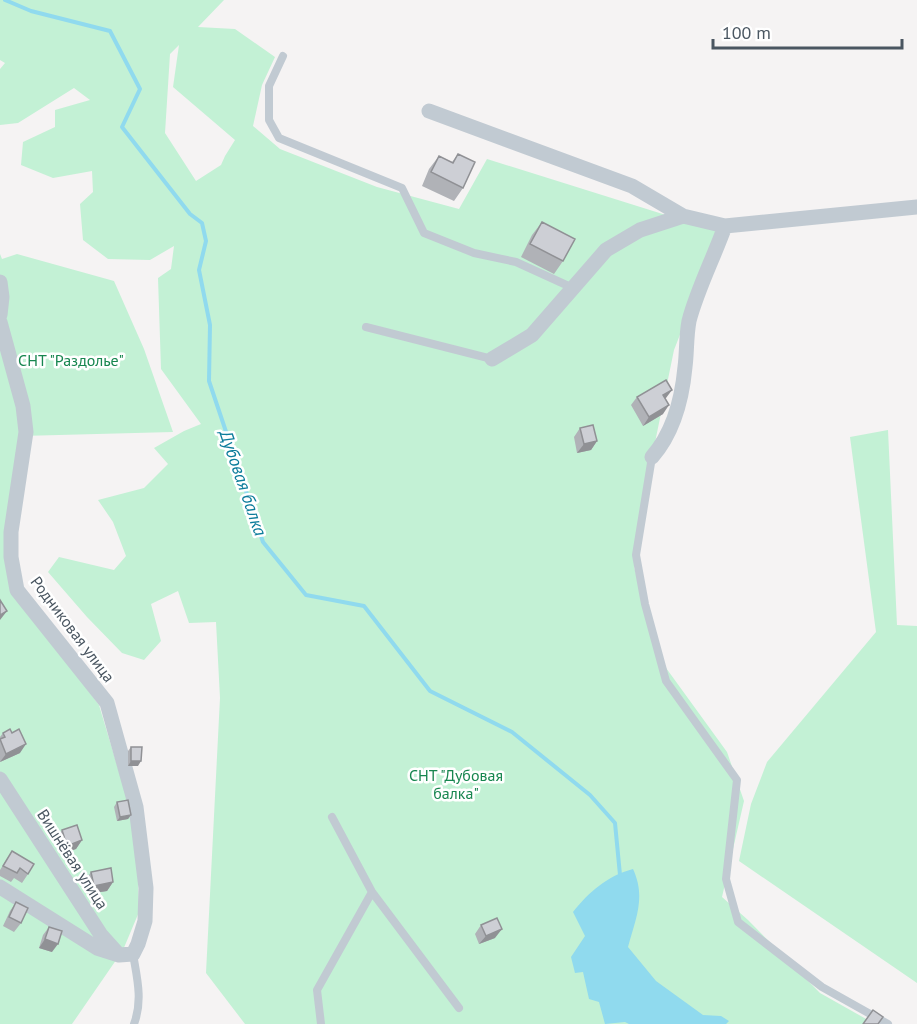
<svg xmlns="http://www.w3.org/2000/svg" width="917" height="1024" font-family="'PT Sans',sans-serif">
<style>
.green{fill:#c3f1d5;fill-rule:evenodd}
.water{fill:#90daee}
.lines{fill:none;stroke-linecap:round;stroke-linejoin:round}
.stream{stroke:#90daee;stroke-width:4}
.lane{stroke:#c1cad2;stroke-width:8}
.street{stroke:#c1cad2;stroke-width:15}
.wall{fill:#b0b2b7}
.shaded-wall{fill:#909195}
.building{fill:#cdcfd5;stroke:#909195;stroke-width:1.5}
.labels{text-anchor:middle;stroke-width:5;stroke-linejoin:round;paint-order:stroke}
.park-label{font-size:16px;fill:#17864f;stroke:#fff}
.street-label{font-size:16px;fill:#4a5661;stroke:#fff}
.water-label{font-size:18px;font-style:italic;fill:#0c7c9b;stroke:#fff}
</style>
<rect width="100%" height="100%" fill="#f5f3f3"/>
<path class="green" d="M0,0H224L198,27L235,29L275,57L262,85L253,126L280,149L377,187L459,209L487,159L720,232L674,350L652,457L634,567L661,661L727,752L744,801L722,897L748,920L820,993L875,1024H245L206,973L220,698L216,622L189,623L178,591L151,604L161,641L144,660L122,653L87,617L48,572L59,557L114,570L126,556L113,522L98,500L144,488L168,464L154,448L184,431L201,424L161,369L158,278L171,269L174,246L150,260L108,259L83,240L80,204L93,192L92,171L53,178L21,165L23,142L55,127V110L90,100L74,88L18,123L0,125V69L5,63L0,60ZM179,45L173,87L235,140L225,156L221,165L196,181L165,133L170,54Z
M0,254L2,259L17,254L114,281L144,349L173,432L21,436L9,585L99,705L129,805L138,876L139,912L123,950L72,1024H0Z
M888,430L897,625L917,626V983L739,861L751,804L767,762L876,632L850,437Z"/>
<path class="water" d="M633,869C646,897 636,918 628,947L656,981L703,1015L721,1016L729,1021L726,1024H629L625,1022L605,1024L599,1002L589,999L583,972L575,973L571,957L585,936L573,912C589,892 607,876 633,869Z"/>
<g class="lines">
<path class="stream" d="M5,0L31,11L110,31L140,89L122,127L190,214L202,223L206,241L199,270L210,325L209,381L263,542L306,595L364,606L430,691L512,732L590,795L615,823L620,875"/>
<path class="lane" d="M283,56L269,86V120L279,138L402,188L424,233L474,253L516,262L573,288
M366,327L492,359
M652,457L636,555L645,604L666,681L737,780L726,879L738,922L822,987L888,1024
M332,817L372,892
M133,954C137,978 143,1000 134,1024
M321,1024L317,990L372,892L459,1008"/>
<path class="street" d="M429,111L632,186L683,216L725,226L917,207
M0,282L2,297L0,315
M0,322L23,406L26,432L11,532V557L17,590L107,703L136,807L146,888L145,921L138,944L133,954L119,955L97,948L0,887
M492,359L532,335L606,250L640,230L683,216
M652,457C673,433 682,399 685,367C687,352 686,337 689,321C697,290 714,257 725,226
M0,779L101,935L119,955"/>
</g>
<path class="wall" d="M458,154L463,188L454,201L422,186L429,169L439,156L452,162Z
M542,222L563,261L554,274L521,257L532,235Z
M637,397L665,399L663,414L643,426L631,405Z
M580,428L597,441L591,450L577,453L574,437Z
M3,733H12L20,753L0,762V737Z
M131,747L138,766H128V751Z
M117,802L131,815L128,819L117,821L114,807Z
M62,830L82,840L76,849L61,854L56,839Z
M12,851L28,874L22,883L14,878L11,882L0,876V870Z
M91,872L113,882L107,891L87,894L85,881Z
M16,902L21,923L14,932L3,926L10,911Z
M481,925L495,938L479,944L475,934Z
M49,927L52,952L39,948L43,935Z"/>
<path class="shaded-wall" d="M672,390L666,398L657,404L663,395Z
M669,405L663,414L643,426L649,417Z
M597,441L591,450L577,453L584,444Z
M7,611L0,620V615Z
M26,744L20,753L0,762L6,754Z
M131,761H141L138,766H128Z
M131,815L128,819L117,821L120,817Z
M82,840L76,849L61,854L67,846Z
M113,882L107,891L87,894L94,886Z
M502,929L495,938L479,944L486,936Z
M45,939L58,944L52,952L39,948Z"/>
<path class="building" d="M458,154L475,162L463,188L431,172L439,156L453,163Z
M542,222L575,239L563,261L530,244Z
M666,380L672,390L663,395L669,405L649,417L637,397Z
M593,425L597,441L584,444L580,428Z
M0,600L7,611L0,615Z
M10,729L12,733L19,729L26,744L6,754L0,739L5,737L3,733Z
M131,747H142L141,761H131Z
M128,800L131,815L120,817L117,802Z
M77,825L82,840L67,846L62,830Z
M12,851L34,864L28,874L20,868L17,873L3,866Z
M111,868L113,882L94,886L91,872Z
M16,902L28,908L21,923L9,917Z
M497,918L502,929L486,936L481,925Z
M49,927L62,931L58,944L45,939Z
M873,1010L883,1017L878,1024H863Z"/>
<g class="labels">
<g class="park-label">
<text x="71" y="366">СНТ "Раздолье"</text>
<text x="456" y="781">СНТ "Дубовая<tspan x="456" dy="18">балка"</tspan></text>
</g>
<g class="street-label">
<text transform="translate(73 629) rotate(53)" y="6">Родниковая улица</text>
<text transform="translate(73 859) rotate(57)" y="6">Вишнёвая улица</text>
</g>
<g class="water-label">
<text transform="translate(243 483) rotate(71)" y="6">Дубовая балка</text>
</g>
</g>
<path d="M713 39v9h189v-9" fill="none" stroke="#4a5661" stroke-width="3"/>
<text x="722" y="39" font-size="18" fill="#4a5661" stroke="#ffffff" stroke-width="4.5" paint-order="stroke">100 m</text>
</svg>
